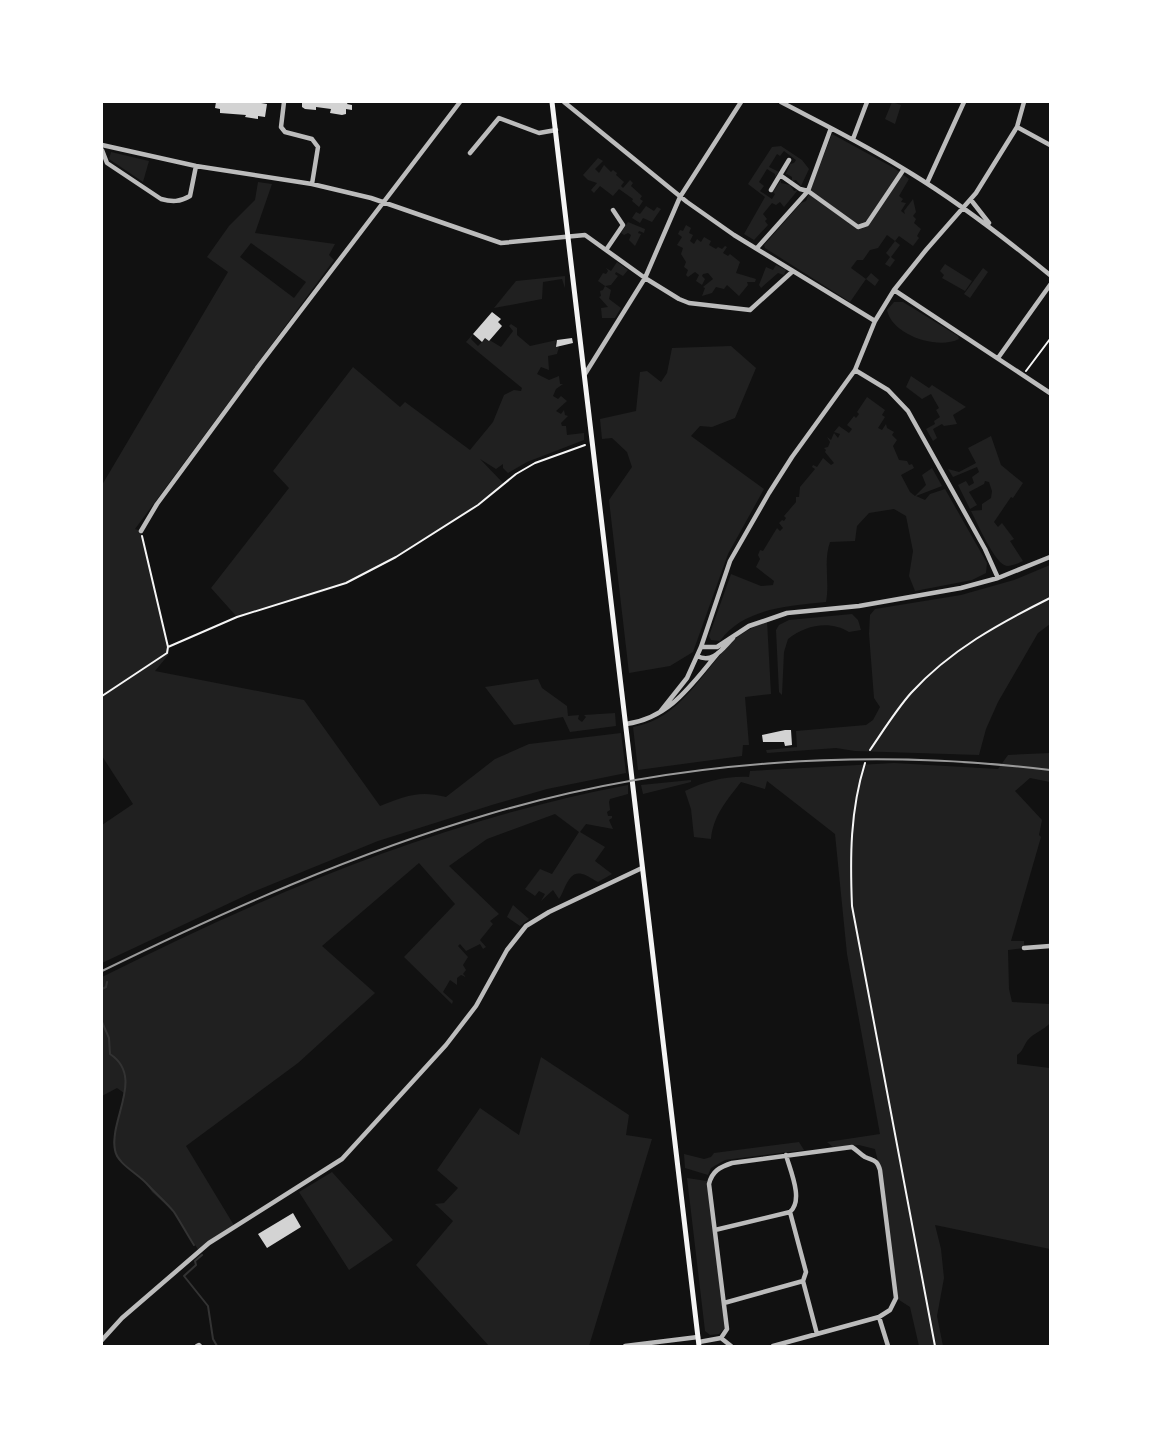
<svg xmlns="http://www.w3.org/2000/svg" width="1152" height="1448" font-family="Cabin,sans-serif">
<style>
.green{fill:#202020;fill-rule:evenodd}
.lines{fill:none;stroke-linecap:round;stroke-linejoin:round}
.stream{stroke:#333;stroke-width:2}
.building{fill:#d3d3d3}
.path{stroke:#f5f5f5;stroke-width:2}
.minor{stroke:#bcbcbc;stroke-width:4.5}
.secondary{stroke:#f5f5f5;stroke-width:5}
.rail{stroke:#9a9a9a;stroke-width:2}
</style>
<rect width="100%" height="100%" fill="#111"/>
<path class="green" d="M892,102L901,105L895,124L885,119Z
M832,134L894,168L909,179L899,196L903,199L901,202L906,203L901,211L905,214L904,211L913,199L916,212L913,216L916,219L914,223L921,229L917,236L919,238L913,246L899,236L895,241L900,245L891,257L895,260L890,267L885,264L890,257L886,253L895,241L887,235L878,248L870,250L863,260H857L851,268L866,279L871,273L879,280L875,286L866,279L850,302L765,248L764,245L801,203L806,201Z
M781,146L802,160L809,169L801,186L796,180L792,181V177L787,174L785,176L790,164L794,163L796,160L784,151L780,156L777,154L769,167L779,172L775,177V174L767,169L759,182L764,186L760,191L772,199L775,194L773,192L781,180V183L790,185L794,191L798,190L784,207L780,202L776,205L772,203L763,214L767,219L765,221L768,225L754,240L744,234L765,197L748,184L772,147Z
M111,152L149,161L143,182L109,159Z
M598,158L603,161L595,169L599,173L604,165L611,172L613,170L617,173L616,175L624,182L621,186L623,188L630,180L633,183L631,186L642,196L640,199L643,201L639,207L632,201L633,199L619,189L613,196L600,186L594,193L591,190L597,183L588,180L583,175Z
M258,182L272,184L255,233L335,244L329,255L334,260L135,529L141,531L168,647L169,654L155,671L304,700L380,806C405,796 419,790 446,797L495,759L529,744L621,733L626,773L547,789L495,804L378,841L253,892L102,963V825L133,804L102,756V485L228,272L207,257L229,226L255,200ZM251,243L306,282L294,298L240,257Z
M646,206L654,211L657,207L661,209L652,222L643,218L640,223L632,218L636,212L640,214Z
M628,222L645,229L644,233L639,231L638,233L641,234L635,246L629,240L631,235L628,233L624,235L621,233Z
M686,225L691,228L689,233L693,235L690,241L694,244L697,239L701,242L704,237L711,241L709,245L716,249L718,247L722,249L725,246L727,247L723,253L728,256L730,254L740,262L736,273L756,279L755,282H747L748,285L739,296L727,285L724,289L716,287L712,293L702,296L705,288L703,287L713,279L708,273L703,274L702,276L705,279L702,285L696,281L699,275L695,272L688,277L686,275L688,270L684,267L686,262L681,254L683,248L677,245L682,237L678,234L680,230L683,231Z
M617,262L628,270L623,276L616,272L615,274L618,276L611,285L605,286L611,290L609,299L621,308L615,318H602L601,308L608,307L599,297L601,296L600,291L603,290L605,286L598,281L603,273L606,274L608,271L606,268L611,271Z
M945,264L972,281L965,291L942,278L944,275L940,271Z
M776,265L786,270L784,275L778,273L761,288L759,285L766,267L773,270Z
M983,268L988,272L970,298L964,294Z
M565,276V288L562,279L543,282L542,299L494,308L516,281Z
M894,302H903L958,336L959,339C937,350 892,335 887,310Z
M511,324L517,328V335L530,346L557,340L555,344L559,347L557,354L548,356L549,370L541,367L537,374L549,380L559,376L560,384H563L556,389L553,396L558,399L561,396L567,401L556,411L561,414L564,410L565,415L568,416L561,423L562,426H566L567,435L584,433V440L527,462L508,473L503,468V464L496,469L480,459L504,484C454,522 393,565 334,588C303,600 269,606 237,617L211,588L289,488L273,471L353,367L400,407L405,402L470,450L493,422L504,395L514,390L521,391L522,388L466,342L473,334L471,339L478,346L486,338L501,347L513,331L509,326Z
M731,346L756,368L735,418L712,427L700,426L691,436L764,489L728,554L693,652L670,666L629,673L609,500L632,467L627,452L612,438L602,439L600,419L636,411L640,372L647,371L661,382L667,373L672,348Z
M911,376L929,388L932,385L966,407L953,415L957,424L944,426L942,424L933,429L937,438L933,441L926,429L935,424L934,421L940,417L936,410L939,408L931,394L922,399L906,387Z
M867,397L885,410L882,415L885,417L878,428L882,430L886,424L887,428L894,432L892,435L897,440L893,446L899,460L907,461L909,465L912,464L914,468L901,475L910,492L915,496L926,485L922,475L932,468L942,486L916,496L925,500L930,494L945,489L987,563L986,573L972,580L915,591L909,576L913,551L906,516L894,509L869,513L857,526L855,541L830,542C823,562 830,582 826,602C789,606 743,608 720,641L711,640L709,636L731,574L761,586L773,585L774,581L756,567L760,559L758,555L760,550L763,551L777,528L780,531L783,528L779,523L782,520L784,521L786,518L784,516L796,502V497H799L800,487L815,469L812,467L813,465L817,467L823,458L831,465L834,463L825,452L826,450L824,448L828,447L830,442L827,437L831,440L834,433L838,438L840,434L834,432L839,426L849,433L852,429L847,425L854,416L856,418L859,414L857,412Z
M991,436L1001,465L1023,483L1013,498L1011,497L994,522L998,527L1002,523L1014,539L1010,541L1023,561C1019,563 1013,566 1007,566C995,565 977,522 971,511L982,510V504L991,498L992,491L989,482L985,481L984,484L969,492L977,505L970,509L958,485L966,481L969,486L974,483L972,477L979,472L977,467L953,477L948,469L959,472L976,463L968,448Z
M1050,565V624L1038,633L998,702L986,729L979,755L855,751L836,748L767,753L766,750L797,747L796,731L866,725L873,720L880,707L874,698L869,634L870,615L875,609L961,595L1014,580Z
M852,614L858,620L861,630L849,632C830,620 805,625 788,639L784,652L782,695L779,692L776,630L779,625L789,620Z
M767,621L771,694L745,697L749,745H743L742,756L638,770L633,727C681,719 702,671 734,640C743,632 755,626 767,621Z
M538,679L542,688L567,706L568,716L579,715L578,719L582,722L586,717L584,715L615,713L616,726L570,732L563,717L514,725L485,687Z
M1050,753V782L1030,778L1015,791L1042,820L1039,835L1041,837L1011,941H1024V948L1008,950L1009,989L1012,1002L1050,1004V1023C1044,1030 1033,1033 1027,1041C1023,1047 1023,1051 1017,1055V1064L1050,1068V1249L935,1225L941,1249L944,1278L937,1316L943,1346H919L910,1307L896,1298L880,1170L875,1149L859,1145L833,1147L827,1142L880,1134L847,954L835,834L767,781L765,789L741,782C727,800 713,816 711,839L694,837L691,809L685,791C706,781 726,776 749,777L750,771L894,763L998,769L1008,755Z
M691,780V782L643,794L641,785Z
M628,785V794L610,799L609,802L610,810L607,812L608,816H612V818L609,820L613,829L586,824L580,832L605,847L595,861L612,874L598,882C593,880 588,875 582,874C568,870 565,891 559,899L553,890L541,901L545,894L539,891L535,896L525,889L540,869L552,874L579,832L555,814L487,839L449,866L499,914L490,921L493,924L480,940L486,947L483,949L480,944L466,951L460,944L458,946L468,957L463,965L466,970L463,974L466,977L461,975L457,978V985L450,980L443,992L453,1001L452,1004L404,957L455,904L419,863L322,946L375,993L298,1063L186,1146L235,1227L199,1251L173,1211L152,1192L147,1184L116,1156L113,1142L124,1093L117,1088L102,1096V977C270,893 442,820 628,785Z
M513,905L529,919L520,926L507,917Z
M541,1057L629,1115L626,1135L652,1139L589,1346H489L416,1265L453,1221L435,1204L444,1203L458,1188L437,1170L480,1108L519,1135Z
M799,1142L804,1150L725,1160L711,1168L708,1175L685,1168L684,1154L704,1159L711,1157L714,1153Z
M332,1172L393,1240L349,1270L299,1192Z
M687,1178L707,1181L725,1328L719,1334L710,1335L705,1331Z"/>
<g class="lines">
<path class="stream" d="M102,989L106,987L107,982
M102,1022L109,1038L110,1054C145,1077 109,1119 115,1150C117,1164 139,1174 148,1185C156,1194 166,1202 174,1212C181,1223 187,1234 194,1245
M202,1255L195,1261L196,1265L184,1276L208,1306L213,1339L217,1346"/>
</g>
<path class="building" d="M216,102H261V103L267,104L265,117L258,116V119L245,117L246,115L220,113V109L215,108Z
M302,102H348L347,104L352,105V110L346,109V114L342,115L330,113L331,109L316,107V110L305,109L302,107Z
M492,312L501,319L498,322L502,326L489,341L485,338L482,342L473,334Z
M572,338L573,343L556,347L557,340Z
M785,730H791L792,745L785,746L784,742H763L762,735Z
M293,1213L301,1227L267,1248L258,1234Z"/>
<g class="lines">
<path class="path" d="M1026,371L1050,339
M168,647L237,617L346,583L396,557L478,505L516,474L535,463L585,445
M102,696L167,653L168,647L142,536
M870,750C883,731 896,710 911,693C950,650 1000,623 1050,598
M865,763C850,811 850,857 852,906L935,1346"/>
<path class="minor" d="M284,102L281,127L285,132L312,139L318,147L312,184
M564,102L687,202L734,235L875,321
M781,102C825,125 870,147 912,174C961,204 1006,239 1050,275
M1017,127L1050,145
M853,139L867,102
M102,145L196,166L312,184L371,198L501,243L585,235L645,278L679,299L689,303L750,310L793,271
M102,150L107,163L161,199C172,202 180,202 190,196L196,166
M470,153L499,118L539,133L556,130
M789,160L780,175L800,189L808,191L858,227L867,224L904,169
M927,183L964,102
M771,190L780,175
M971,200L989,223
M757,248L808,191L831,128
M606,250L623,225L613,210
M894,290L1050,393
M998,358L1050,285
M855,370L888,390L908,411L985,549L998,578
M585,374L645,278L680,197L741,102
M141,531L157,504L260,364L460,102
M701,647H717L749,626L787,613L859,606L961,588L998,578L1050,557
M697,656C713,664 722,649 733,638
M660,712L687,678L701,647L730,561L769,493L792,457L855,370L875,321L894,290L926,250L976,193L1017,127L1024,102
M626,724C670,718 691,685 718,653
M1024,948L1050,946
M786,1155C790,1170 804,1200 790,1212L806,1272L803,1281L817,1334
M715,1230L790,1212
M724,1303L803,1281
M879,1317L888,1346
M721,1338L727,1329L709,1184C712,1171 720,1167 732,1163L852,1147C857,1150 860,1154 865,1157C873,1161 877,1159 880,1170L896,1298L890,1310L879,1317L773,1346
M102,1340L122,1318L209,1243L342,1159L446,1045L476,1006L507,950L526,926L549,912L642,868
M699,1342L721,1338L731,1346
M197,1346L199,1345L200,1346
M625,1346L698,1337"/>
<path class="secondary" d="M552,102L699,1346"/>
<path class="rail" d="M102,971C227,910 355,853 489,814C670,761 864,747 1050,770"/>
</g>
<rect width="1152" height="1448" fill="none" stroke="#ffffff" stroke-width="206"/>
</svg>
